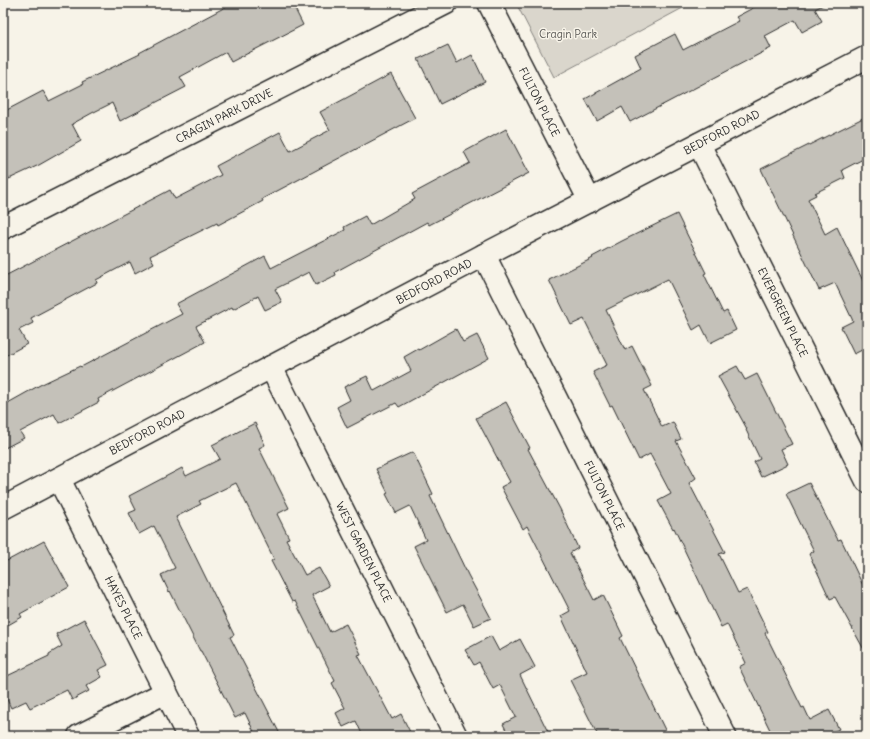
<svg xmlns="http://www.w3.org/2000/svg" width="870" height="739" font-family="Delius,sans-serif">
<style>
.green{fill:#dad6cc;stroke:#82807c}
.building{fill:#c4c1b9;stroke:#2b2b2b}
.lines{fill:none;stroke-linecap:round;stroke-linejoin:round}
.street-casing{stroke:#2b2b2b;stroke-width:25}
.street{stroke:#f7f3e8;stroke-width:22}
.labels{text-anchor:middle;stroke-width:3;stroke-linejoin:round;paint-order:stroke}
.park-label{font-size:11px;fill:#575653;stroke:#f7f3e8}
.street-label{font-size:11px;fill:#2b2b2b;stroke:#f7f3e8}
</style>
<rect width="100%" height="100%" fill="#f7f3e8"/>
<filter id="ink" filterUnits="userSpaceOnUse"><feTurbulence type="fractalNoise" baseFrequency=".025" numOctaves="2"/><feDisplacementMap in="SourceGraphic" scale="8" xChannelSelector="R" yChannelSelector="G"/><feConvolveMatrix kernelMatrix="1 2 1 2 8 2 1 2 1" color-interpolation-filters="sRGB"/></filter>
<g filter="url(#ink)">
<path class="green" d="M516,3H692L554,77Z"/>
<path class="building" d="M233,3H292L303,25L231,62L226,52L180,77L186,87L120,121L112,103L92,113L72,124L81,141L39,165L9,179L3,167V112L43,91L49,101L83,84L82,82L140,54L139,53Z
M762,3H827L815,9L822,21L802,32L795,20L765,36L771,48L653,110L630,122L622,107L597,121L585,99L641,68L635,55L675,34L683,50L739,21L736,17Z
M448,45L457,63L472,55L485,82L440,104L418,59Z
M391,74L415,118L262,199L263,201L218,225L217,223L150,256L154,263L135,273L130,262L96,280L97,283L31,318L33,323L19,330L27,344L3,357V277L170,190L175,199L221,175L216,166L280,132L290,151L330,130L320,112Z
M867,116V157L842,170L845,178L815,193L816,195L808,199L825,234L837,227L867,289V350L866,348L854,354L841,327L853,321L835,283L819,290L761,169Z
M506,129L529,173L429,225L427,222L335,272L336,275L316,285L309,272L275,289L282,302L265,310L258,296L233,309L232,307L196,326L205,342L98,399L99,402L59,423L54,414L20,432L24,438L3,449V398L6,404L40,385L80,366L81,367L182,314L176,304L265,256L271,268L345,230L344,227L365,216L370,225L415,199L412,194L470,163L464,152Z
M677,214L706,273L704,274L723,313L727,311L736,330L710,343L701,325L693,330L668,279L606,310L625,350L632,346L652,386L644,390L662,427L673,422L681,439L676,441L696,478L689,483L725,552L719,554L738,593L747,589L768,632L765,633L802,708L804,707L810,720L829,710L839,729L825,736H773L739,667L746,663L727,624L721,627L674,528L673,529L658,501L671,494L650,454L639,460L612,405L610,406L593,372L607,365L584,319L571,325L549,280L593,258L592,257L622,241Z
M456,329L463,342L477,335L489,358L399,407L396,403L347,428L337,407L350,400L344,387L367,376L374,391L411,371L404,357L418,349L419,350Z
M737,366L745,380L757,374L792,444L781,449L788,464L761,477L754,462L760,459L746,430L747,429L718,376Z
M506,402L530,448L528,449L560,509L578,548L570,553L594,600L603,595L623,636L620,638L668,736H598L570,680L587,672L561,616L570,611L527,526L523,529L501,487L510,482L476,418Z
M255,423L265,445L259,448L289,508L277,514L289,538L286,539L305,575L319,568L329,586L312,595L330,632L346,624L361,654L358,655L392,719L401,714L412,736H357L362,734L356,721L343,727L336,713L345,708L332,683L335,681L295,601L292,602L271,561L274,559L236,483L199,501L201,504L176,517L234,635L230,637L281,736H256L245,713L235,718L201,651H200L170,591L169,592L161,575L175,568L154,526L139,534L129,513L136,510L129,496L182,468L186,476L220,459L212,445Z
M413,452L433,494L430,496L468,575L491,618L474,626L463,604L447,612L414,546L426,540L410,506L396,513L386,494L388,493L376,469Z
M809,483L838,540L841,539L867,594V655L835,597L830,599L809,554L814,551L786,494Z
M44,541L69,587L20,614L22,617L3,628V563Z
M84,619L108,665L98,670L102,677L86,686L89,691L72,700L67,690L30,708L26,701L11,708L3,691V678L49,656V654L62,646L56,634Z
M491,636L499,651L520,639L535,667L520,675L550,736H509L503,724L516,717L500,685L493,689L479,662L474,665L465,650Z"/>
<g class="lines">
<defs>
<g id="street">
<path id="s1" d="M489,3L590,201"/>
<path id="s2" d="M699,144L867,481"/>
<path id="s3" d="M3,228L446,3"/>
<path id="s4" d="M484,255L725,736"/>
<path id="s5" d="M271,367L456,736"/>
<path id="s6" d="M59,479L188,736"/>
<path id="s7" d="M3,508L484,255L867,57"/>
<path d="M79,736L166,692"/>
</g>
</defs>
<use href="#street" class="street-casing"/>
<use href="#street" class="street"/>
</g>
</g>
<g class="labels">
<g class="park-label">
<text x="568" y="38">Cragin Park</text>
</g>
<g class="street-label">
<text dy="4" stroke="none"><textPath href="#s1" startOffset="111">FULTON PLACE</textPath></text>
<text dy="4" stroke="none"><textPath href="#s3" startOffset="248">CRAGIN PARK DRIVE</textPath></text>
<text dy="4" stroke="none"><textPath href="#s7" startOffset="811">BEDFORD ROAD</textPath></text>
<text dy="4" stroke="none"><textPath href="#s7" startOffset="487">BEDFORD ROAD</textPath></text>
<text dy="4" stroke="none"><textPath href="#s2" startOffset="188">EVERGREEN PLACE</textPath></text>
<text dy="4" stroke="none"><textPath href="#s7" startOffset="163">BEDFORD ROAD</textPath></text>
<text dy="4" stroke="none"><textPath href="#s4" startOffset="269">FULTON PLACE</textPath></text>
<text dy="4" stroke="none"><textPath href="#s5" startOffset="207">WEST GARDEN PLACE</textPath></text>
<text dy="4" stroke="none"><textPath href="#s6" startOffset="144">HAYES PLACE</textPath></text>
</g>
</g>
<rect width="870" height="739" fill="none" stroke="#f7f3e8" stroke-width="16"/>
<rect x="8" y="8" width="854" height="723" fill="none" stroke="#2b2b2b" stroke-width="1.5" filter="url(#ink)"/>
</svg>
